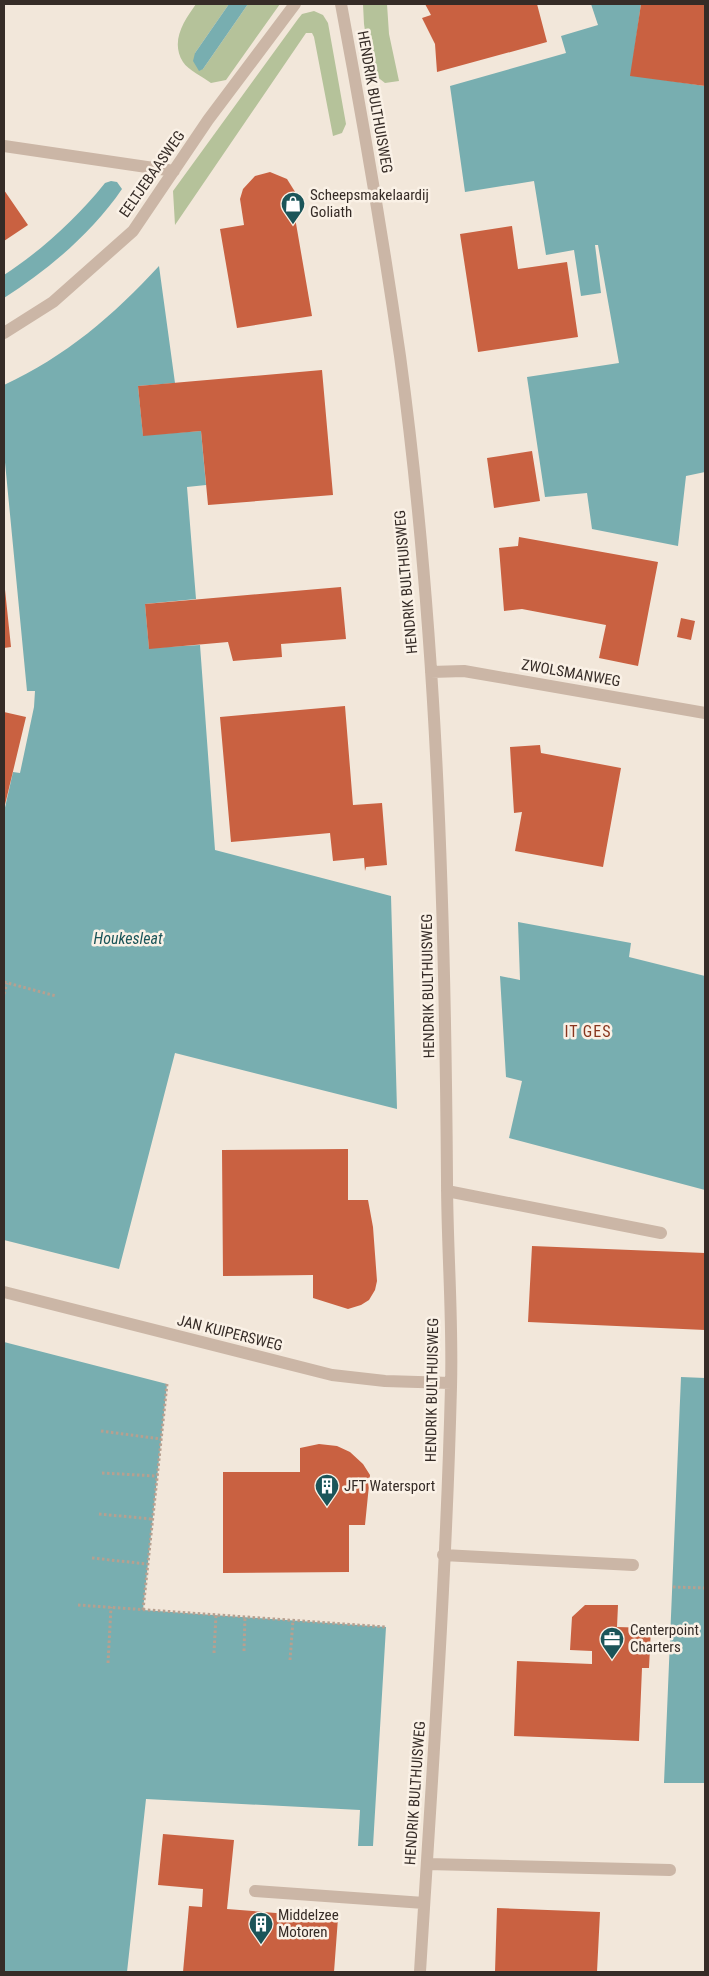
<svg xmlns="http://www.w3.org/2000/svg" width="709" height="1976" font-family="'Roboto Condensed',sans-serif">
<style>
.green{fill:#b5c29a}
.water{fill:#78aeb0}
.building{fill:#c96141}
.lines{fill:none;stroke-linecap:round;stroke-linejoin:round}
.path{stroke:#b7a090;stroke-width:3;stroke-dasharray:2.5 2.5;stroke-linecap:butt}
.minor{stroke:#cbb6a6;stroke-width:12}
.labels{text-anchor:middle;stroke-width:5;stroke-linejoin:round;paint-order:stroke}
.street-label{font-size:15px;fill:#362c27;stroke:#faf1e6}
.poi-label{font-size:15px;fill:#362c27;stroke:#faf1e6;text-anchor:start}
.water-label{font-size:16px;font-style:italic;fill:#1b5559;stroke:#faf1e6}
.neighbourhood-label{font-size:16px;letter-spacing:1px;fill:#88361e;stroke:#faf1e6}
</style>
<rect width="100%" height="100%" fill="#f2e7da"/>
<path class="green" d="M196,4H229L195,53L203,69L248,4H280L226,80L211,83C203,77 188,70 183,62C170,41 184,21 196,4Z
M363,4H387L389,34L399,81L385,83L371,72L364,24Z
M314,11L323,15L328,23L346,124L342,133L333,136L314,37L312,33H306L175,225L173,191L298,19L302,14Z"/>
<path class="water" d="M229,4H248L203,69L199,71L193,61L195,53Z
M591,4H641L631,75L705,86V472L686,476L678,546L592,529L587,493L545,497L527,377L619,363L598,245H595L601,293L581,296L574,250L546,255L534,181L465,192L450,86L566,53L561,36L598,25Z
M111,181L117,182L122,189C92,233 48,270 4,298V275C42,250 76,219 105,183Z
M159,266L175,383L138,386L143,435L201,431L206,485L187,487L196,599L145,604L149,648L200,645L215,850L391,896L397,1109L175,1053L119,1269L4,1240V812L13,772L20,773L34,707L35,691H27L4,452V385C65,357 114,315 159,266Z
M518,922L631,943L629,957L705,976V1190L509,1138L522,1081L506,1077L500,976L520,980Z
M4,1342L167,1384L143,1610L386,1627L373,1846H358L360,1810L146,1799L127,1972H4Z
M681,1377L705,1378V1783H664Z"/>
<path class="building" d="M425,4H537L547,42L437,72L435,44L422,18L431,15Z
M641,4H705V86L630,76Z
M270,172L287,179L297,195L298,205L293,206L312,316L237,328L220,229L244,225L240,199L243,189L255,176Z
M4,190L28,225L4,241Z
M512,226L518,269L567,262L578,337L478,352L460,234Z
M322,370L333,495L208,505L201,431L143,436L138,386Z
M532,451L540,501L494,508L487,458Z
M519,537L658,562L638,666L599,658L606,625L522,609L504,611L499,548L518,546Z
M4,580L11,647L4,648Z
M341,587L346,639L281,644L282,657L233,661L228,642L149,649L145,604Z
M681,618L695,621L691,640L677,637Z
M345,706L353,805L382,803L387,865L366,867L365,871L364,858L333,861L330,833L231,842L220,717Z
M4,712L26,717L4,809Z
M540,745L541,753L621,768L603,867L515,851L522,812L514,813L510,747Z
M348,1149V1200H368L373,1227L377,1281L375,1290L369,1300L361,1305L348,1309L313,1298V1275L223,1276L222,1150Z
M532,1246L705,1253V1330L528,1322Z
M319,1444L337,1446L350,1452L363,1464L370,1475L365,1525H349V1572L223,1573V1472H300V1448Z
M585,1605H618L617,1627L651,1628L649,1668H642L639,1741L514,1736L517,1661L592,1664V1651L570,1650L572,1617Z
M163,1834L234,1840L227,1909L338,1918L334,1972H183L189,1906L202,1907L203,1889L158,1885Z
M497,1908L600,1912L597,1972H495Z"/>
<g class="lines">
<path class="path" d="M4,982L56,996
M4,994L7,983
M101,1431L161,1439
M102,1473L156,1476
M99,1514L152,1519
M92,1558L147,1564
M673,1587L705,1588
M78,1605L386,1627
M143,1610L167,1384
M244,1651L245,1616
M214,1653L216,1615
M290,1660L293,1620
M108,1663L111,1607"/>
<path class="minor" d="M341,4C363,121 383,238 400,356C437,628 445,905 447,1179C447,1248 453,1318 451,1387C446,1583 432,1777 420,1972
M4,146L174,171
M4,333L53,302L133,231L208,120L295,4
M431,672L464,671L705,713
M447,1191L661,1233
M4,1292L332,1375L385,1381L451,1383
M443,1555L633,1565
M427,1864L670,1870
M255,1891L424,1903"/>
</g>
<defs>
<symbol id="shop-pin" viewBox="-11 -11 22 30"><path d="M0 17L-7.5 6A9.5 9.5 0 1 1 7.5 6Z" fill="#1b5559" stroke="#faf1e6"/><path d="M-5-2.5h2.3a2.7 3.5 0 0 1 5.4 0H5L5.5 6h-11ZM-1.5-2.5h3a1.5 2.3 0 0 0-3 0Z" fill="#fff"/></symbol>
<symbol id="building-pin" viewBox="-11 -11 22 30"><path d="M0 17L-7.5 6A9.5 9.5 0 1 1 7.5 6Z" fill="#1b5559" stroke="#faf1e6"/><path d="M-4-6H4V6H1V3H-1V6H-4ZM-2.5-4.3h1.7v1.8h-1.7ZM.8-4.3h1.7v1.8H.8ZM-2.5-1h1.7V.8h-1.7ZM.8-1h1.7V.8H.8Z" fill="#fff"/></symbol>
<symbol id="office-pin" viewBox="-11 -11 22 30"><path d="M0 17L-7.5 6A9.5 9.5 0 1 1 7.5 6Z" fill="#1b5559" stroke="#faf1e6"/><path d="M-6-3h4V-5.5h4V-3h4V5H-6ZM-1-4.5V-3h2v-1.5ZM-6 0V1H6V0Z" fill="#fff"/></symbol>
</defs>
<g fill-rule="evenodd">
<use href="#shop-pin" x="279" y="190" width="28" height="38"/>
<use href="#building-pin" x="313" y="1472" width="28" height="38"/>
<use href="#office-pin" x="598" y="1625" width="28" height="38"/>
<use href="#building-pin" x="247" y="1910" width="28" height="38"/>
</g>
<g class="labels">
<g class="street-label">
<text transform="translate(375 102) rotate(80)" y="5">HENDRIK BULTHUISWEG</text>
<text transform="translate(152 174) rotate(-55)" y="5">EELTJEBAASWEG</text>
<text transform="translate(406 582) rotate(-95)" y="5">HENDRIK BULTHUISWEG</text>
<text transform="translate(571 673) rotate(10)" y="5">ZWOLSMANWEG</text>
<text transform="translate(428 986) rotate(-91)" y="5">HENDRIK BULTHUISWEG</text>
<text transform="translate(230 1333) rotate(14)" y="5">JAN KUIPERSWEG</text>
<text transform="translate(432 1390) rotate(-89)" y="5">HENDRIK BULTHUISWEG</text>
<text transform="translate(415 1793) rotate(-86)" y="5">HENDRIK BULTHUISWEG</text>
</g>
<g class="poi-label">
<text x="310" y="200">Scheepsmakelaardij<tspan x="310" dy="17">Goliath</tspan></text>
<text x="344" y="1491">JFT Watersport</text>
<text x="630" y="1635">Centerpoint<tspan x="630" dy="17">Charters</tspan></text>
<text x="278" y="1920">Middelzee<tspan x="278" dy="17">Motoren</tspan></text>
</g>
<g class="water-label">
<text x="128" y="944">Houkesleat</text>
</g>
<g class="neighbourhood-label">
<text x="588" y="1037">IT GES</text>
</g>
</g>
<rect width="709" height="1976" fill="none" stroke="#362c27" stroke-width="10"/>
</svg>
